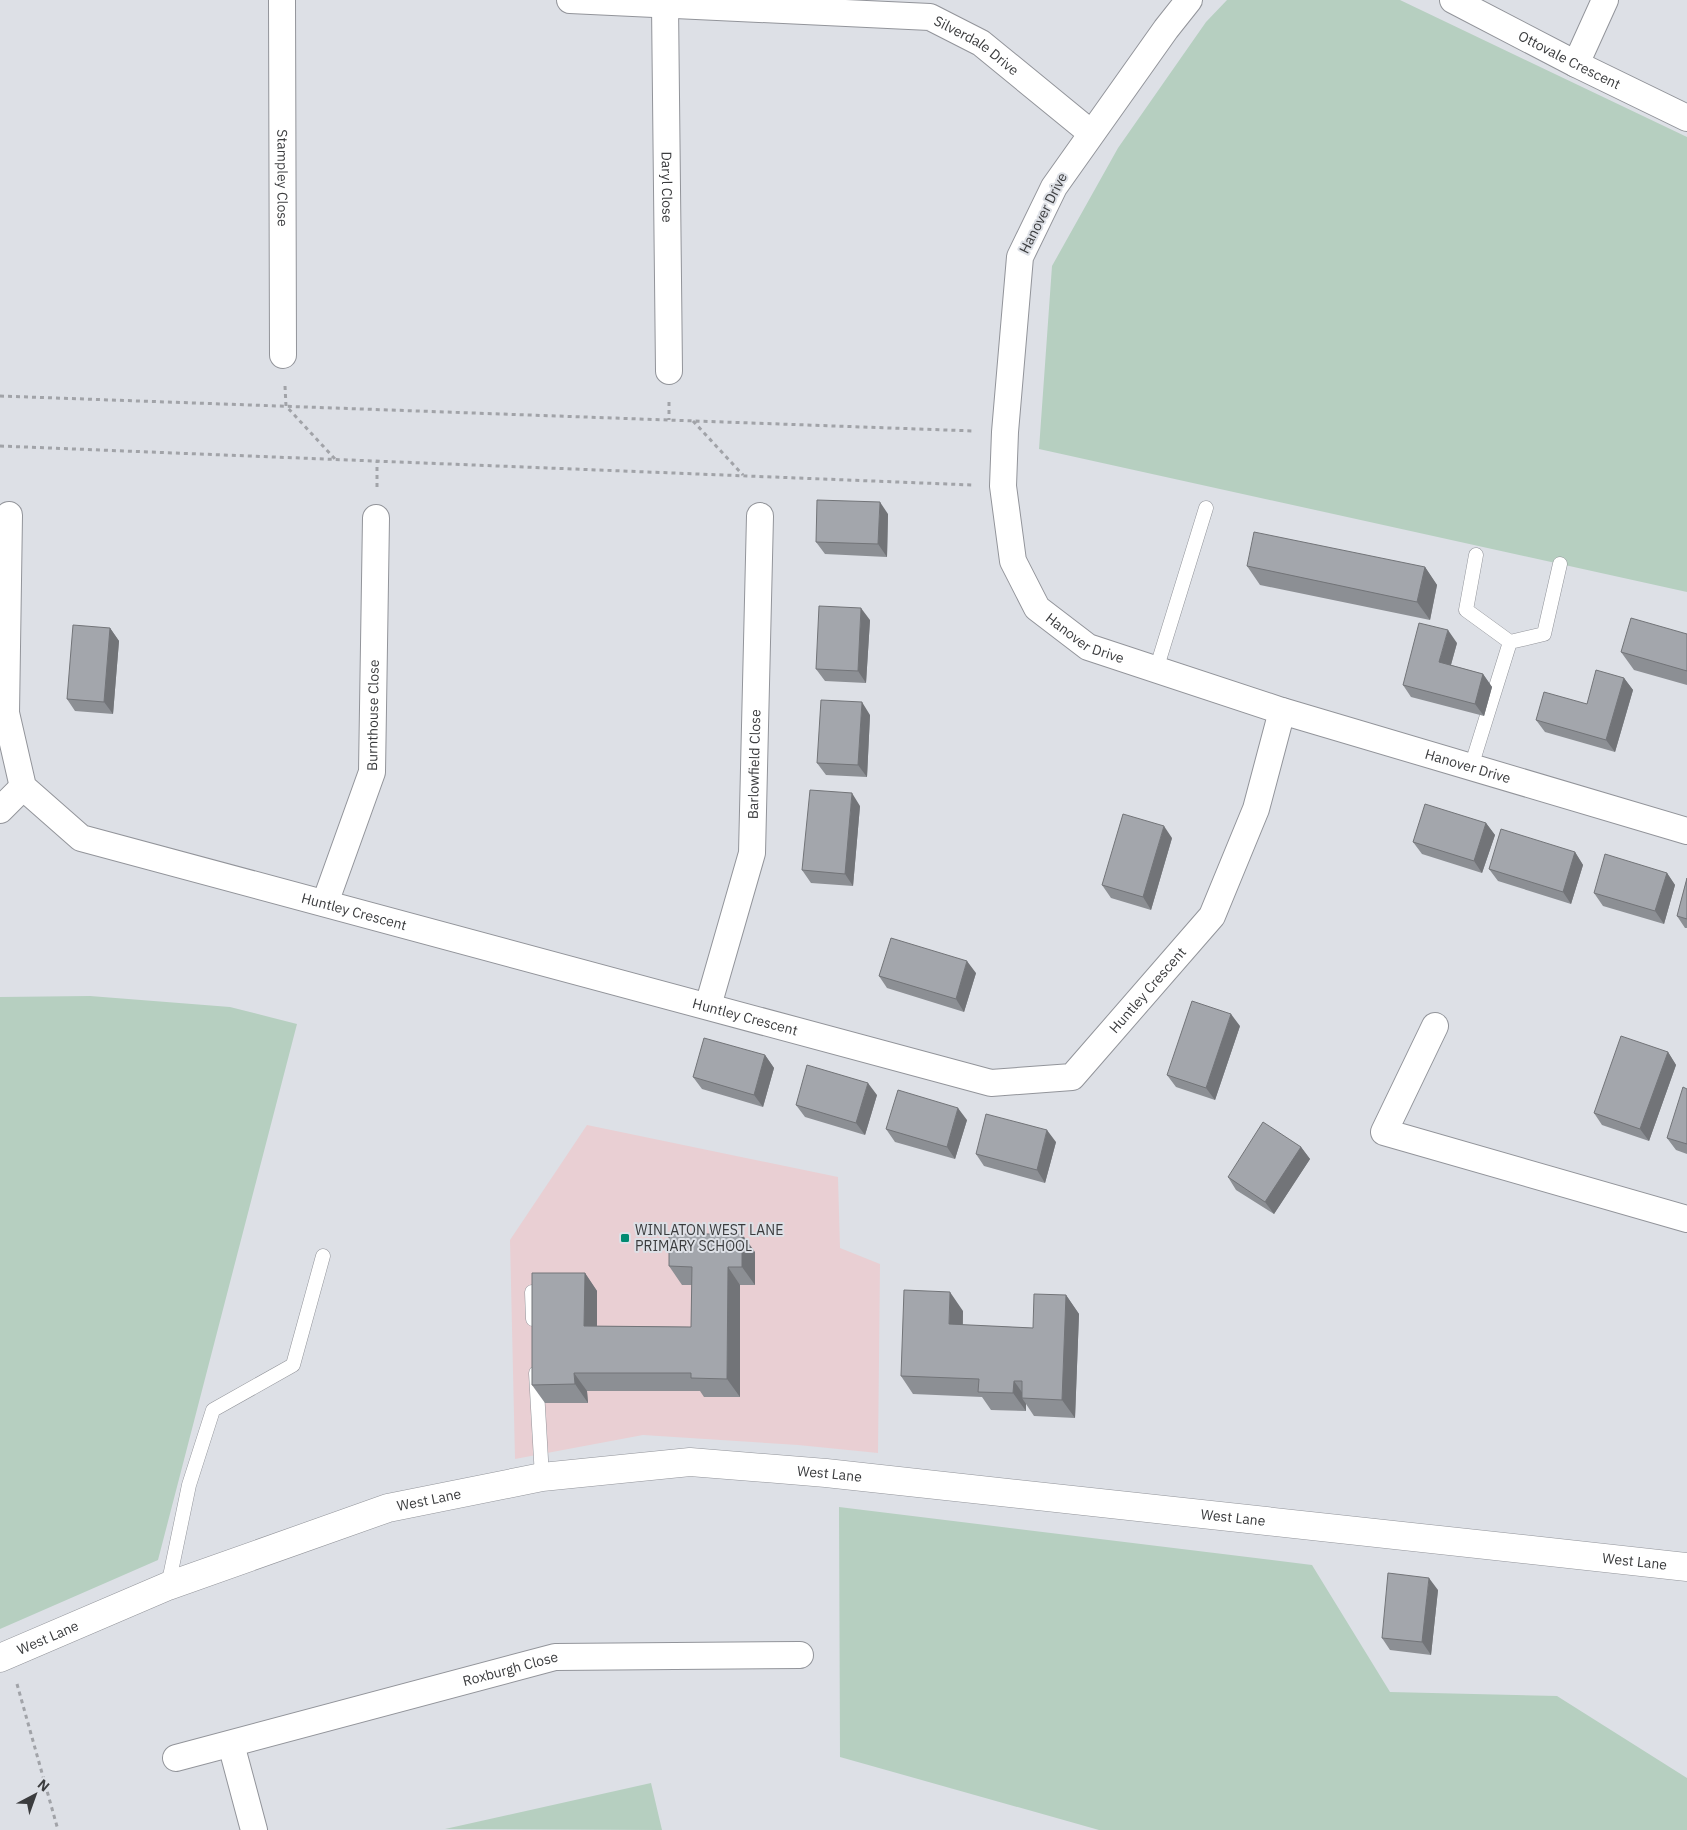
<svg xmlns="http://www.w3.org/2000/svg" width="1687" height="1830" font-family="'IBM Plex Sans',sans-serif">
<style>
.education{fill:#e9cfd3}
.green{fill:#b6cfc0}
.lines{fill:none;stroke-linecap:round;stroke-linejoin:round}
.service-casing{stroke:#92949a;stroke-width:15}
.minor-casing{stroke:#92949a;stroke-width:28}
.tertiary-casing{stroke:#92949a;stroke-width:29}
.path{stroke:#a1a3a8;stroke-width:3;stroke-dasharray:4 4;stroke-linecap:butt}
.service{stroke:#fff;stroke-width:14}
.minor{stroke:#fff;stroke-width:26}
.tertiary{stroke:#fff;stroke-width:28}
.wall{fill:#8c8f94}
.shaded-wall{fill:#727478}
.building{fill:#a3a6ac;stroke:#727478}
.poi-dot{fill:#008a71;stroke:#dde0e6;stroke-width:2}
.labels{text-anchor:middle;stroke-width:4;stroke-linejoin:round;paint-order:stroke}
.street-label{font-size:14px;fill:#3b3c3e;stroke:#dde0e6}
.poi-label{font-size:14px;fill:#3b3c3e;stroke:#dde0e6;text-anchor:start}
</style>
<rect width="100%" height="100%" fill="#dde0e6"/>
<path class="education" d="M587,1125L838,1177L840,1248L880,1264L878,1453L798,1445L643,1435L515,1459L510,1240Z"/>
<path class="green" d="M1227,0H1400L1687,137V592L1039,449L1052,266L1118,148L1206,22Z
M90,996L230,1007L297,1024L158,1560L0,1629V997Z
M839,1507L1312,1565L1390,1692L1557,1696L1687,1778V1830H1099L840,1757Z
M651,1783L662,1830L445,1829Z"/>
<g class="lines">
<defs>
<path id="service" d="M1476,555L1466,610L1510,642
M1156,670L1206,508
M1471,767L1510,642L1544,634L1560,564
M532,1292L533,1319
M536,1373L542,1477
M168,1586L189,1485L213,1410L293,1365L323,1256"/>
<g id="minor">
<path id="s1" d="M282,0L283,355"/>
<path id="s2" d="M570,0L930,17L981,43L1091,133"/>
<path id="s3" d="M1189,0L1166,29L1054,187L1020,257L1005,432L1003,486L1013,561L1037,608L1088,647L1282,711L1687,831"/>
<path id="s4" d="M1453,0L1576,64L1687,118"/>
<path id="s5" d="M665,5L669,371"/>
<path d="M1576,64L1605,0"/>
<path id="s6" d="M9,515L6,713L23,787L81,838L991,1083L1072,1077L1212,916L1256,809L1282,711"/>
<path d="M0,810L23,787"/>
<path id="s7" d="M325,903L372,772L376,518"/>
<path id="s8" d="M708,1006L752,853L760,516"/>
<path d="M1435,1026L1384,1132L1687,1219"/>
<path d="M231,1744L254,1830"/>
<path id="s9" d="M176,1758L555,1657L800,1655"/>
</g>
<g id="tertiary">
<path id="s10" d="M0,1658L168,1586L388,1508L542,1477L690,1462L826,1473L1687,1567"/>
</g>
</defs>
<use href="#service" class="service-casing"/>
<use href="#minor" class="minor-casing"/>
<use href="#tertiary" class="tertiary-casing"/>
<path class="path" d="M285,386L286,406L335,459
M0,396L974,431
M669,402V420
M693,421L743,475
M0,446L972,485
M377,487V461
M17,1684L58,1830"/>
<use href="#service" class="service"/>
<use href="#minor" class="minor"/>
<use href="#tertiary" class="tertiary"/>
</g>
<path class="wall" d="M888,514L887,557L825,554L816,542Z
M1247,566L1425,567L1437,585L1430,620L1260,585Z
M870,620L866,683L825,681L816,669Z
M110,628L119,641L113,714L75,711L67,699Z
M1687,634V685L1634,670L1621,652Z
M1457,643L1451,665L1483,674L1492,687L1484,716L1411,697L1403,685Z
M1624,678L1633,690L1615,752L1545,732L1536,720L1587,704Z
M870,715L867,777L826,775L817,763Z
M860,806L853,886L811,883L802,870Z
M1486,823L1495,835L1482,873L1422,854L1413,842Z
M1172,838L1151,910L1111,898L1102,885Z
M1575,852L1583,865L1571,904L1498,881L1489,869Z
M1667,873L1675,885L1664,924L1603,906L1594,893Z
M1687,878V928H1685L1677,916Z
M976,973L964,1012L887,988L879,976Z
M1240,1026L1215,1100L1176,1087L1167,1075Z
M1668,1052L1676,1065L1649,1141L1602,1125L1594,1113Z
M765,1055L774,1068L763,1107L702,1089L693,1077Z
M1687,1089V1154L1676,1150L1667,1138Z
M877,1095L865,1135L805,1117L796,1105Z
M967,1120L955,1159L895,1142L886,1129Z
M1056,1142L1045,1183L984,1166L976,1154Z
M1301,1147L1310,1159L1274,1214L1236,1190L1228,1177Z
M755,1252V1285H740V1397H704L700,1391H587L588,1403H545L532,1385L585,1273L597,1291V1326L691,1327L692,1285H682L669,1266Z
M1066,1295L1079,1314L1075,1418L1034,1416L1026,1404V1411L991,1410L982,1397L913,1394L901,1376L963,1311V1325L1033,1328Z
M1438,1590L1431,1655L1390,1650L1382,1638Z"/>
<path class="shaded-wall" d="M880,502L888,514L887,557L878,544Z
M1425,567L1437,585L1430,620L1417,602Z
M861,608L870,620L866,683L858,671Z
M110,628L119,641L113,714L104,702Z
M1448,630L1457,643L1448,675L1439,662Z
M1483,674L1492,687L1484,716L1475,704Z
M1624,678L1633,690L1615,752L1606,740Z
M862,702L870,715L867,777L858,765Z
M852,793L860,806L853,886L845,874Z
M1486,823L1495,835L1482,873L1474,861Z
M1164,826L1172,838L1151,910L1143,897Z
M1575,852L1583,865L1571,904L1563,892Z
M1667,873L1675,885L1664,924L1655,911Z
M967,961L976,973L964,1012L956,999Z
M1231,1014L1240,1026L1215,1100L1206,1088Z
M1668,1052L1676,1065L1649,1141L1640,1129Z
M765,1055L774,1068L763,1107L754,1095Z
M868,1083L877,1095L865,1135L856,1123Z
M958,1108L967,1120L955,1159L947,1147Z
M1047,1130L1056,1142L1045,1183L1037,1170Z
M1301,1147L1310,1159L1274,1214L1265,1202Z
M742,1234L755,1252V1285L742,1267Z
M728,1267L740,1285V1397L727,1379Z
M585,1273L597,1291V1345L584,1326Z
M950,1292L963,1311L962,1342L949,1324Z
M1066,1295L1079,1314L1075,1418L1062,1400Z
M574,1373L587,1391L588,1403L575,1384Z
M1014,1381L1026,1398H1022L1026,1404V1411L1013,1393Z
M1429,1578L1438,1590L1431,1655L1422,1642Z"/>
<path class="building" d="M817,500L880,502L878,544L816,542Z
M1254,532L1425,567L1417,602L1247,566Z
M819,606L861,608L858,671L816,669Z
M1631,618L1687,634V671L1621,652Z
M1419,623L1448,630L1439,662L1483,674L1475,704L1403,685Z
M73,625L110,628L104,702L67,699Z
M1596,670L1624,678L1606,740L1536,720L1544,692L1587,704Z
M821,700L862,702L858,765L817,763Z
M810,790L852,793L845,874L802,870Z
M1425,804L1486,823L1474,861L1413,842Z
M1123,814L1164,826L1143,897L1102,885Z
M1501,829L1575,852L1563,892L1489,869Z
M1605,854L1667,873L1655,911L1594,893Z
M1687,878V919L1677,916Z
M891,938L967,961L956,999L879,976Z
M1192,1001L1231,1014L1206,1088L1167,1075Z
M1621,1036L1668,1052L1640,1129L1594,1113Z
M704,1038L765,1055L754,1095L693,1077Z
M807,1065L868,1083L856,1123L796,1105Z
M1683,1087L1687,1089V1144L1667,1138Z
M898,1090L958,1108L947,1147L886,1129Z
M986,1114L1047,1130L1037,1170L976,1154Z
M1263,1122L1301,1147L1265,1202L1228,1177Z
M669,1234H742V1267H728L727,1379L691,1378V1373H574L575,1384L532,1385V1273H585L584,1326L691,1327L692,1267L669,1266Z
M904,1290L950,1292L949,1324L1033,1328L1034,1294L1066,1295L1062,1400L1022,1398V1381H1014L1013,1393L978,1392L979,1379L901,1376Z
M1388,1573L1429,1578L1422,1642L1382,1638Z"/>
<rect class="poi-dot" x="620" y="1233" width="10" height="10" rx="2.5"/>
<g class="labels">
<g class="street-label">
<text dy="5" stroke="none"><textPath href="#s2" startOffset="415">Silverdale Drive</textPath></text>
<text dy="5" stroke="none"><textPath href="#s4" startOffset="131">Ottovale Crescent</textPath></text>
<text dy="5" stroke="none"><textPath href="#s1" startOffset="178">Stampley Close</textPath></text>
<text dy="5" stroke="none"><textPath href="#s5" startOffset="182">Daryl Close</textPath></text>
<text transform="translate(1043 213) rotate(-63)" y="5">Hanover Drive</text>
<text dy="5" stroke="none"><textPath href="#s3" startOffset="724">Hanover Drive</textPath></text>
<text dy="5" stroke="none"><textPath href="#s7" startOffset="196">Burnthouse Close</textPath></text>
<text dy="5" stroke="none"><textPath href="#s8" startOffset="248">Barlowfield Close</textPath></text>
<text dy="5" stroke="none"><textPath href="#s3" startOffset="1129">Hanover Drive</textPath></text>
<text dy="5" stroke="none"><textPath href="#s6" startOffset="634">Huntley Crescent</textPath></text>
<text dy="5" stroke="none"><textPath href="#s6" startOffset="1490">Huntley Crescent</textPath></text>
<text dy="5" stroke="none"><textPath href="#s6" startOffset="1039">Huntley Crescent</textPath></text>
<text dy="5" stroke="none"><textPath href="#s10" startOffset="862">West Lane</textPath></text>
<text dy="5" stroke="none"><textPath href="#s10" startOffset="458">West Lane</textPath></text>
<text dy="5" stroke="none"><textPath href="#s10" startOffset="1268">West Lane</textPath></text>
<text dy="5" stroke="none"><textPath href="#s10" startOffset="1672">West Lane</textPath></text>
<text dy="5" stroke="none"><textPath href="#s10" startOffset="52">West Lane</textPath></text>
<text dy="5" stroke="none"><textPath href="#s9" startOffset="346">Roxburgh Close</textPath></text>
</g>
<g class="poi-label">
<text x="635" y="1235">WINLATON WEST LANE<tspan x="635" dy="16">PRIMARY SCHOOL</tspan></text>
</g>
</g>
<g transform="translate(35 1795) rotate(41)" stroke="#dde0e6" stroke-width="4" paint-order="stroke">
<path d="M0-4L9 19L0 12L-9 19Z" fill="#3b3c3e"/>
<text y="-8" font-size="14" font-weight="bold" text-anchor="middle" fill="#3b3c3e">N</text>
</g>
</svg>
